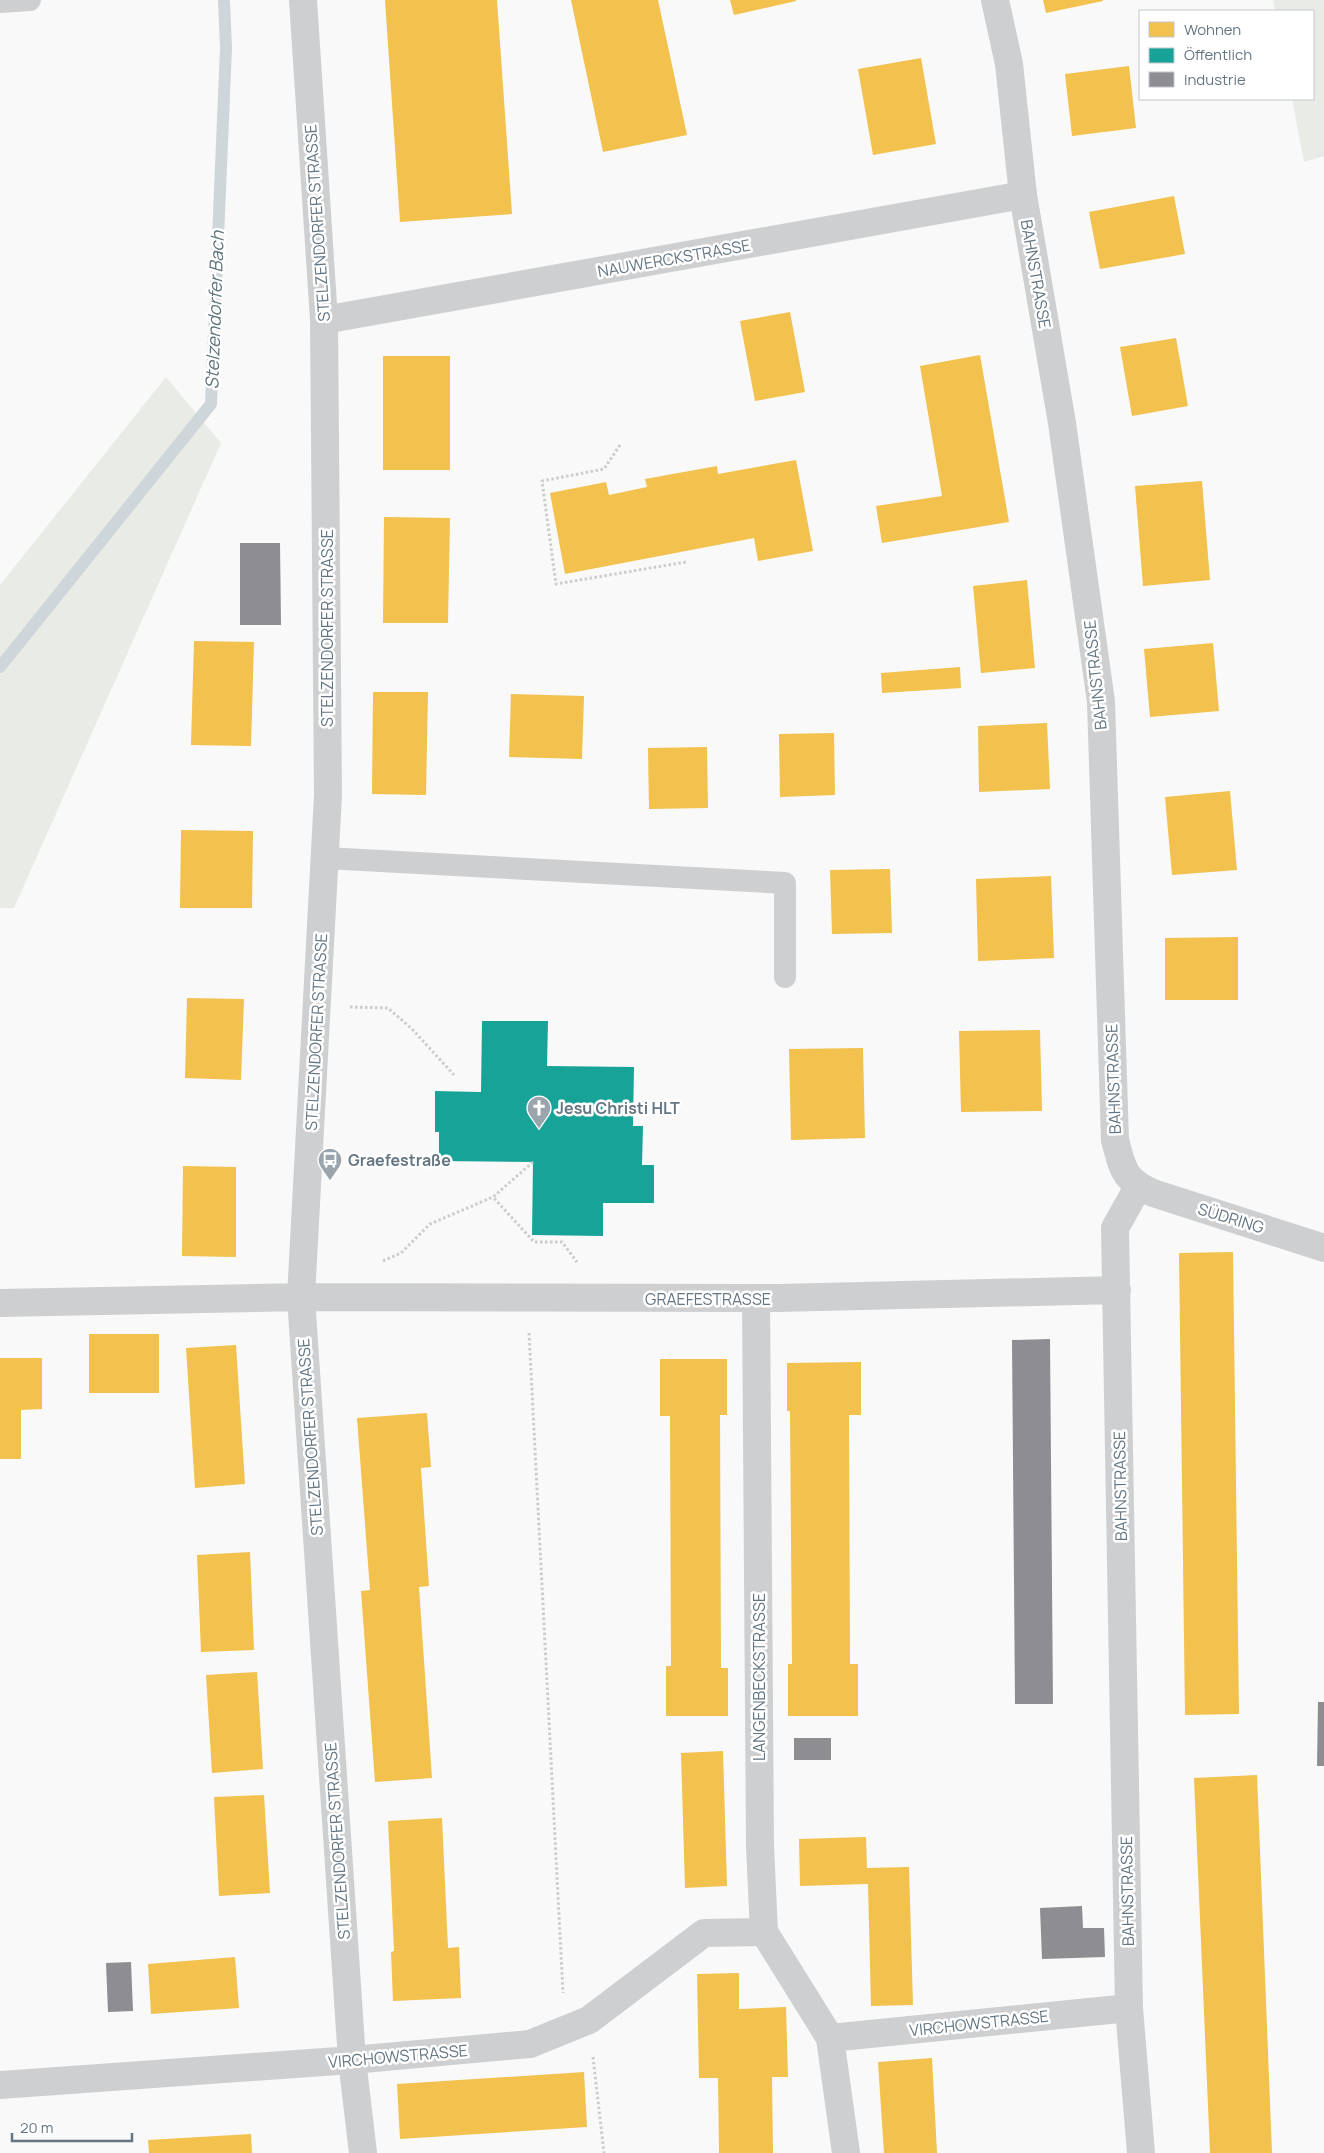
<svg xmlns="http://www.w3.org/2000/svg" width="1324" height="2153" font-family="Manrope,sans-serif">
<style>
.green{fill:#e8ebe6}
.homes{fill:#f2c14e}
.public{fill:#17a398}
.industry{fill:#8d8d92}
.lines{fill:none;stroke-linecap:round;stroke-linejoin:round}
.stream{stroke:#ced6d9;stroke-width:12}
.path{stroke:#cbcccd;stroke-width:3;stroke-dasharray:2.5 2.5;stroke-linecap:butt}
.service{stroke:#cecfd0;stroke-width:22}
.minor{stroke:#cecfd0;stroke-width:28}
.tertiary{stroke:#cecfd0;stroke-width:28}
.labels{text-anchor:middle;stroke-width:5;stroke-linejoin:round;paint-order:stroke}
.street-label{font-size:16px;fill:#657683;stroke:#fff}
.poi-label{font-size:16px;font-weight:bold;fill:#657683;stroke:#fff;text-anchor:start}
.water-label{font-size:18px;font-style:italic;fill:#60757c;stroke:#fff}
</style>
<rect width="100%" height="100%" fill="#f9f9f9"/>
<path class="green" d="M1273,0H1324V156L1304,162L1292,99H1313V11H1275Z
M166,377L221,443L14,908H0V585Z"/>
<path class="homes" d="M385,0H497L512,214L400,222Z
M571,0H658L687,135L603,152Z
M730,0H796V1L734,15Z
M1043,0H1103V1L1046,13Z
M921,58L936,144L873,155L858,69Z
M1129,66L1136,128L1072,136L1065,74Z
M1174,196L1185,254L1100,269L1089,212Z
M790,312L805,392L755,401L740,321Z
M1176,338L1188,406L1132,416L1120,347Z
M980,355L1009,522L882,543L876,506L942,496L920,366Z
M383,356H450V470H383Z
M796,460L813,551L758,561L754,538L565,574L550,493L606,482L609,495L647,487L645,479L717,466L718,474Z
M1202,481L1210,580L1143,586L1135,486Z
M384,517L450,518L448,623H383Z
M1027,580L1035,668L981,673L973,586Z
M194,641L254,642L251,746L191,745Z
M1213,643L1219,711L1150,717L1144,649Z
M960,667L961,688L882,693L881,673Z
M373,692H428L426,795L372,794Z
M511,694L584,696L582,759L509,757Z
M1047,723L1050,789L979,792L978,726Z
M834,733L835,795L780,797L779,734Z
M707,747L708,808L649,809L648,748Z
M1230,791L1237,870L1172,875L1165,797Z
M181,830L253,831L252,908H180Z
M890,869L892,933L832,934L830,870Z
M1051,876L1054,958L978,961L976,879Z
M1238,937V1000H1165V938Z
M187,998L244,999L241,1080L185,1078Z
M1040,1030L1042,1111L961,1112L959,1031Z
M863,1048L865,1138L791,1140L789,1049Z
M183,1166L236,1167V1257L182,1256Z
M1233,1252L1239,1714L1185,1715L1179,1253Z
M89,1334H159V1393H89Z
M236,1345L245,1484L195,1488L186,1348Z
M0,1358H42V1409L21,1410V1459H0Z
M660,1359H727V1415H720L721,1668H728V1716H666V1666H671L670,1416H660Z
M861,1362V1415H849L850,1664H858V1716H788V1664H792L790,1411H787V1363Z
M427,1413L431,1467L421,1468L429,1586L419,1587L432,1778L375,1782L361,1591L370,1590L357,1418Z
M250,1552L254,1650L201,1652L197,1555Z
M257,1672L263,1769L212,1773L206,1675Z
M723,1751L727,1886L685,1888L681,1753Z
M1257,1775L1272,2153H1210L1194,1778Z
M264,1795L270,1893L219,1896L214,1797Z
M442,1818L448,1948L459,1947L461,1998L393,2001L391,1952L394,1951L388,1821Z
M866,1837L867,1868L909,1867L913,2005L871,2006L868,1884L800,1886L799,1839Z
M235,1957L239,2008L151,2014L148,1964Z
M739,1973V2009L786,2007L788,2077H772L773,2153H719L718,2078H699L697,1974Z
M932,2058L937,2153H884L878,2062Z
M584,2072L587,2127L400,2139L397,2084Z
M251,2134L252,2153H149L148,2140Z"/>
<path class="public" d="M482,1021H548L547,1066L634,1067L633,1126H643L642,1165H654V1203H603V1236L532,1235L533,1162L439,1161V1132H435V1091L481,1092Z"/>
<path class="industry" d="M240,543H280L281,625H240Z
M1050,1339L1053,1704H1015L1012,1340Z
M1318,1702H1324V1766H1317Z
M794,1738H831V1760H794Z
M1082,1906L1083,1928H1104L1105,1957L1042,1959L1040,1908Z
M131,1962L133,2011L108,2012L106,1963Z"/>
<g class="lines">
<path class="stream" d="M0,667L211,404L226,48L224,0"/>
<path class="path" d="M620,445L604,469L542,481L556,584L686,562
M350,1007L388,1008L412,1029L454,1075
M533,1162L493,1197L534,1242H562L577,1262
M383,1261L401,1253L430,1224L493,1197
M529,1333L563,1993
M593,2057L604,2153"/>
<path class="service" d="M0,2L30,0
M325,858L785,883V977"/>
<path class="minor" d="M995,0L1009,64L1023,195
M324,320L328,795L301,1297L352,2060L363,2153
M1138,1187L1115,1228L1129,2008L1141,2153
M756,1298L760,1846L764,1932L830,2038L846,2153
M0,1303L301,1297L778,1298L1117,1290
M830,2038L1129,2008
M0,2085L352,2060L530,2044L589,2020L704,1933L764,1932"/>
<path class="tertiary" d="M303,0L324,320L1023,195L1062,423L1101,702L1115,1140C1123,1169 1123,1180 1153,1193L1324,1248"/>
</g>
<defs>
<symbol id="church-pin" viewBox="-11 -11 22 30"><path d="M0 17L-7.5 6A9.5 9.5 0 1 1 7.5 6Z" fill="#99a4ac" stroke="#fff"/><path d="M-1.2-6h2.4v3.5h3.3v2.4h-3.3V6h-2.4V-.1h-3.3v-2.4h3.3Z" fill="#fff"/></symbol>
<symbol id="bus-pin" viewBox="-11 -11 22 30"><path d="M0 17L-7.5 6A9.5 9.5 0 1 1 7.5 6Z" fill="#99a4ac" stroke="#fff"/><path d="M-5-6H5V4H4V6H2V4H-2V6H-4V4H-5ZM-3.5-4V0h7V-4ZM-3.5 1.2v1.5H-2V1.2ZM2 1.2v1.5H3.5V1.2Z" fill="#fff"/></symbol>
</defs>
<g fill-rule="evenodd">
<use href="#church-pin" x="525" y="1094" width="28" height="38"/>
<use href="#bus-pin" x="316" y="1146" width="28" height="38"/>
</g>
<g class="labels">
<g class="street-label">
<text transform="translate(317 223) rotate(-94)" y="6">STELZENDORFER STRASSE</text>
<text transform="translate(674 258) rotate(-10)" y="6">NAUWERCKSTRASSE</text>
<text transform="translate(1036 274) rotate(80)" y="6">BAHNSTRASSE</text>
<text transform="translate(327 628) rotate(-90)" y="6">STELZENDORFER STRASSE</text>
<text transform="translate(1095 675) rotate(-96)" y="6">BAHNSTRASSE</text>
<text transform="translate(316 1032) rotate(-87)" y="6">STELZENDORFER STRASSE</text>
<text transform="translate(1113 1079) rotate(-92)" y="6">BAHNSTRASSE</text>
<text transform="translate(1231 1218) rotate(17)" y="6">SÜDRING</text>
<text x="708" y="1305">GRAEFESTRASSE</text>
<text transform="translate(310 1437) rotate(-94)" y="6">STELZENDORFER STRASSE</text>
<text transform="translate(1120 1486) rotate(-91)" y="6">BAHNSTRASSE</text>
<text transform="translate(759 1677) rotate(-90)" y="6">LANGENBECKSTRASSE</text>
<text transform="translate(337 1841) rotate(-94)" y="6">STELZENDORFER STRASSE</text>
<text transform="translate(1127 1891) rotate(-91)" y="6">BAHNSTRASSE</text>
<text transform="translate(979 2023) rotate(-6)" y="6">VIRCHOWSTRASSE</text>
<text transform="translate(398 2056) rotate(-5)" y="6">VIRCHOWSTRASSE</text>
</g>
<g class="poi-label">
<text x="556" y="1114">Jesu Christi HLT</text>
<text x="348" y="1166">Graefestraße</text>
</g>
<g class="water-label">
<text transform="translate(215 310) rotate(-88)" y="6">Stelzendorfer Bach</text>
</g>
</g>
<rect x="1139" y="10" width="175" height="90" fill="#ffffff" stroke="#c1c8cd"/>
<rect x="1149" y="22" width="25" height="15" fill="#f2c14e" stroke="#c1c8cd"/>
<text x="1184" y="35" font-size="15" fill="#657683">Wohnen</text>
<rect x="1149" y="48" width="25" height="15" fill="#17a398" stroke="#c1c8cd"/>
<text x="1184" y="60" font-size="15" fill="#657683">Öffentlich</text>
<rect x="1149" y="72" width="25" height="15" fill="#8d8d92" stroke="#c1c8cd"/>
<text x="1184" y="85" font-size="15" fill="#657683">Industrie</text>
<path d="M12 2133v8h120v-8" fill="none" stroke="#657683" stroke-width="2.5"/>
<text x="20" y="2133" font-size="15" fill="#657683" stroke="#ffffff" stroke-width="4" paint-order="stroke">20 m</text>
</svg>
